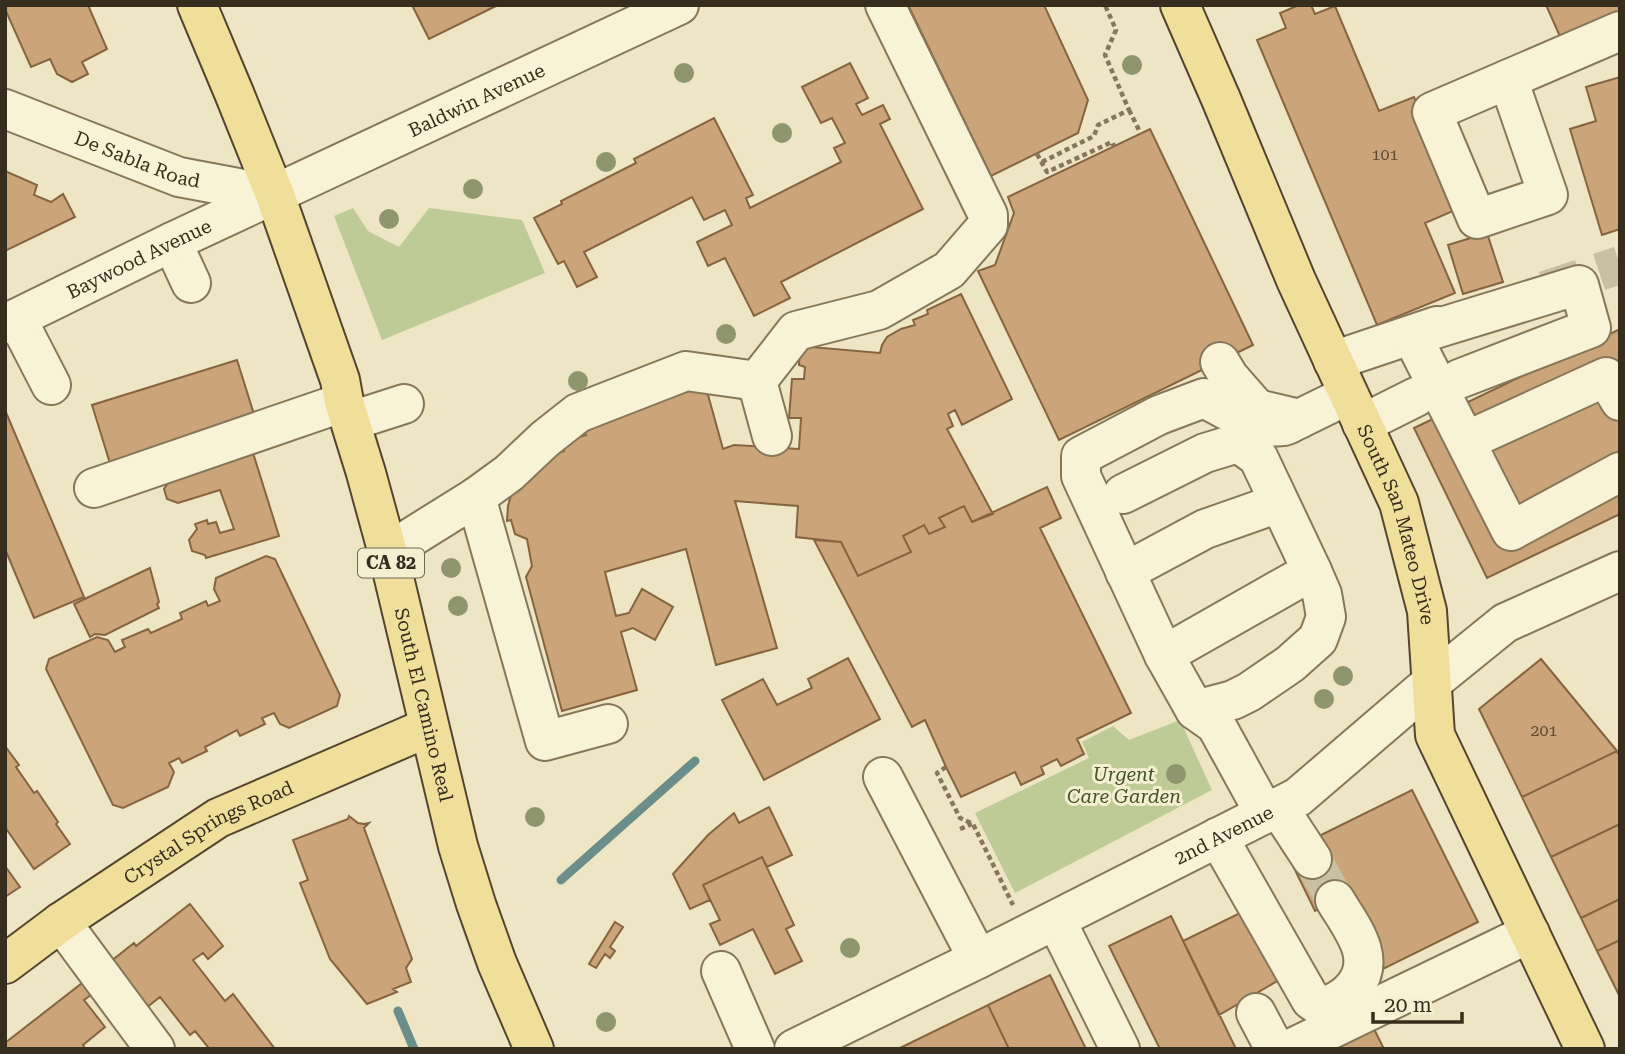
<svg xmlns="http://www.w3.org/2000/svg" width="1625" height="1054" font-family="'Roboto Serif',serif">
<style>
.green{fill:#bfcb97}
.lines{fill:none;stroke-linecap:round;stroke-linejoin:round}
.stream{stroke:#6c8e8a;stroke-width:9}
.building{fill:#cba479;stroke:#866440;stroke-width:2}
.minor-tunnel{stroke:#c9c0a2;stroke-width:38;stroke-dasharray:38 19;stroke-linecap:butt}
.minor-casing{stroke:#87775a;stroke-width:42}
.major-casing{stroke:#55452e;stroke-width:42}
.path{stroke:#87775a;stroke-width:4.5;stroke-dasharray:5 3.5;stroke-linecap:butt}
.minor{stroke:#f8f2d6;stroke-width:38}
.major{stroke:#f0df9b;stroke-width:38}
.tree{fill:#8f956c}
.labels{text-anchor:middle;stroke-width:6;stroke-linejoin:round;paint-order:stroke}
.number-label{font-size:16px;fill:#5c4b35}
.shield{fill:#f5efd2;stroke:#706754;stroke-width:2}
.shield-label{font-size:18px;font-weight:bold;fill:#372d1e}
.street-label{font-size:19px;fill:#372d1e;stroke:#f5efd2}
.park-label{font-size:19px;font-style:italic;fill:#425325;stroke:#f5efd2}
</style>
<rect width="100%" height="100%" fill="#ede5c3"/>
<path class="green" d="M353,208L368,231L399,247L429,208L522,220L545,273L382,340L334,216Z
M1180,720L1212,790L1015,893L975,813L1089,758L1082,742L1113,726L1129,740Z"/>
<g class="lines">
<path class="stream" d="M561,880L695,761
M398,1011L414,1049"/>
</g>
<path class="building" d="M5,5H88L107,49L82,62L88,74L72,82L57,74L50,59L31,67L5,9Z
M412,5H498L429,39Z
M908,5H1044L1088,100L1078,133L991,176Z
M1299,5H1311L1315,14L1335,6L1379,111L1414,97L1460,208L1425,223L1455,293L1377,325L1257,40L1286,28L1280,13Z
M1546,5H1620V15L1562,41Z
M850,63L868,98L856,104L862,115L883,105L890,119L880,124L923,209L781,282L790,298L754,316L725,258L708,266L697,242L732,225L725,210L704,220L692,197L584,252L597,277L577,287L564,261L558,264L534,218L562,204L561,201L636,163L634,159L714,118L753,195L746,198L750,208L841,162L834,148L845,143L832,118L821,123L802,87Z
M1620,77V229L1602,235L1570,129L1596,121L1586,87Z
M1150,129L1253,345L1059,440L978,271L995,265L1014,213L1008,197Z
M5,171L37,185L34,195L51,202L63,194L75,217L5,251Z
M1487,233L1503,282L1463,294L1448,245Z
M961,294L1012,399L962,425L955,410L948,414L953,426L947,429L993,514L972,522L964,506L939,518L945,527L929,534L924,525L903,536L911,552L858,576L841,542L796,537L798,506L735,501L777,648L716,665L686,549L605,572L616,616L629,613L642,589L673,607L655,640L633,628L621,632L637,690L562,711L526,577L532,566L527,539L515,534L511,520L507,521L508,506L513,488L546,457L564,451L562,442L586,435L582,418L705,384L723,449L734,445L799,449L801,418H789L792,379H804L805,367L799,365L800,346L880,353L882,345L887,337L901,329L915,325L913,320L928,314L927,310Z
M1620,329V514L1487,578L1414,428Z
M237,360L258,427L113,473L92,405Z
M5,410L84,597L34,618L5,549Z
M253,453L279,536L206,558L205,555L192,551L189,540L197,529L195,524L207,520L208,524L216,522L220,533L234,529L220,490L178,503L167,499L164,489L171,478Z
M1047,487L1061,518L1040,528L1131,713L1077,739L1084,754L1061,766L1057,759L1041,767L1044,774L1021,785L1015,772L961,797L946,767L925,720L912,727L814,540L841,542L858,576L911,552L903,536L924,525L929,534L945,527L939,518L964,506L972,522Z
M266,556L275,559L340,695L337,706L289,728L280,724L274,713L262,718L265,724L240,736L237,730L205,747L207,751L182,763L179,758L169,763L174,772L168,787L123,808L113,805L46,669L49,659L97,637L108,640L115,652L125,647L122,640L148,629L151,633L182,619L180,613L206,601L208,606L220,601L214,589L216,578Z
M150,568L159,602L157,604L159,608L105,635L95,634L90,637L74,604Z
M848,658L880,719L764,780L722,700L763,679L777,705L812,688L808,679Z
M1541,659L1617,751L1522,797L1479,709Z
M5,746L19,765L16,767L34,793L37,791L58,822L56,824L70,844L34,869L5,827Z
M1617,751L1620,757V824L1551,857L1522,797Z
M1412,790L1478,922L1383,969L1346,895L1315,911L1294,868L1325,852L1317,837Z
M769,807L792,855L767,867L762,857L703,885L710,900L690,909L673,874L708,835L734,813L739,823Z
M349,816L358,823L364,824L369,823L364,828L412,959L406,968L411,982L393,989L397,992L367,1004L330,959L300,883L308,880L293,840L348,819Z
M1620,824V899L1581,918L1551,857Z
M762,857L794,925L786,929L802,961L775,974L753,929L720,945L710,924L720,920L703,885Z
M5,866L20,887L5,897Z
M1620,899V940L1597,951L1581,918Z
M190,904L223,946L208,959L203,953L193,960L225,1001L233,994L275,1049H205L208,1047L195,1031L190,1035L160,997L146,1008L110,962L134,943L136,946Z
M1242,912L1279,980L1219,1015L1183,941Z
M1171,916L1221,1018L1236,1049H1160L1109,946Z
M615,922L623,927L610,947L615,951L610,958L605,954L596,968L589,964Z
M1620,940V997L1597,951Z
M1050,975L1086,1049H1009L988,1005Z
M86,980L95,992L84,1000L105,1027L83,1045L85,1049H5V1043Z
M988,1005L1009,1049H898Z
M1370,1021L1384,1049H1315Z"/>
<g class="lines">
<path class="minor-tunnel" d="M1545,290L1620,265
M1312,859L1335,900"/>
<defs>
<g id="minor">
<path d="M1508,79L1548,195L1477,219L1432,112L1620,31"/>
<path id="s1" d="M5,109L179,177L275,195"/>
<path d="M172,242L191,283"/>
<path d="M17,319L51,385"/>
<path id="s2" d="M5,324L172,242L679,5"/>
<path d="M1333,361L1437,326"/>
<path d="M1220,362L1229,377L1257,409L1299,419L1348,395"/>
<path d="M1459,379L1591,328L1579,285L1412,336L1511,531L1620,472"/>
<path d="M757,381L772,436"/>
<path d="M351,421L404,404"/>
<path d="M1362,424L1416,397"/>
<path d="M1466,441L1606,377L1620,401"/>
<path d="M94,488L344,402"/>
<path d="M1123,494L1205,453L1238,443L1258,457L1312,571L1164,655"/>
<path d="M476,497L545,741L608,724"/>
<path d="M388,552L476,497L509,473L545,439L578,413L686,371L757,381L796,331L879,310L949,270L988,225V215L885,5"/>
<path d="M1125,572L1205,529L1279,503"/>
<path d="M1195,710L1233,700L1249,692L1290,664L1318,639L1326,617L1322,594L1312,571"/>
<path d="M883,777L978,959"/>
<path d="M1278,807L1312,859"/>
<path d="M1265,814L1216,725L1195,710L1164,655L1081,476V456L1159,415L1204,398C1227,410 1256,430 1284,426C1289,425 1294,421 1299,419"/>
<path d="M1218,837L1311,1000L1321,1007C1335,1003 1345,998 1354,987C1378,958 1351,927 1335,900"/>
<path d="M1056,920L1120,1049"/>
<path d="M61,922L155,1049"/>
<path d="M721,971L755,1049"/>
<path d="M1256,1013L1275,1049"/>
<path id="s3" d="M794,1049L978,959L1298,797L1431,683L1505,623L1620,571"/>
<path d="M1290,1049L1530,933"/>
</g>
<g id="major">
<path id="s4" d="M197,5L234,93L275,195L340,380L344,402L366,473L389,557L458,846L476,904L497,963L534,1049"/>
<path id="s5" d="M1180,5L1221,99L1296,280L1399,503L1427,611L1435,735L1585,1049"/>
<path id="s6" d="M5,964L61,922L218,818L429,727"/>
</g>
</defs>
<use href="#minor" class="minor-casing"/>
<use href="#major" class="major-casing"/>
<path class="path" d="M1129,110L1141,134
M1037,154L1047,172L1112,142L1114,146
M1042,162L1094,136L1098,125L1129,110L1105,55L1116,30L1105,5
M946,767L937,773L960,818L973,824L1013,905
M960,829L972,824"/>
<use href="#minor" class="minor"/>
<use href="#major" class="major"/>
</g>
<g class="tree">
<circle cx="1132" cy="65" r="10"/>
<circle cx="684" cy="73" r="10"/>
<circle cx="782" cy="133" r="10"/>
<circle cx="606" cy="162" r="10"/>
<circle cx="473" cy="189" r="10"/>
<circle cx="389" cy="219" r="10"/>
<circle cx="726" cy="334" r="10"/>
<circle cx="578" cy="381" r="10"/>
<circle cx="451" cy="568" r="10"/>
<circle cx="458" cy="606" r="10"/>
<circle cx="1343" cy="676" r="10"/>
<circle cx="1324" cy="699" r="10"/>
<circle cx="1176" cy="774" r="10"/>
<circle cx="535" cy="817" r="10"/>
<circle cx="850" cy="948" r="10"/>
<circle cx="606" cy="1022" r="10"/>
</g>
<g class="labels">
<g class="number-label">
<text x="1385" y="160">101</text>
<text x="1544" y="736">201</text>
</g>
<rect class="shield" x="358" y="548.5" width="66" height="29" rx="5"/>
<g class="shield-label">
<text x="391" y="569">CA 82</text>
</g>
<g class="street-label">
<text dy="7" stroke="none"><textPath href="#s2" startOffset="522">Baldwin Avenue</textPath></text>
<text dy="7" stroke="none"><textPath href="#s1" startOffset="142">De Sabla Road</textPath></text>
<text dy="7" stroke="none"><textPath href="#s2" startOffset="149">Baywood Avenue</textPath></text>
<text dy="7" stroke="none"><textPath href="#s5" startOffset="564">South San Mateo Drive</textPath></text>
<text dy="7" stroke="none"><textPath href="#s4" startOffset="737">South El Camino Real</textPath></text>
<text dy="7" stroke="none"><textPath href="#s6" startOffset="243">Crystal Springs Road</textPath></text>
<text dy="7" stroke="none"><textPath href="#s3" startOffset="480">2nd Avenue</textPath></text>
</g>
<g class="park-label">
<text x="1124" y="781">Urgent<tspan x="1124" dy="22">Care Garden</tspan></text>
</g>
</g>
<rect width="1625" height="1054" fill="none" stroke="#372d1e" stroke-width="14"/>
<path d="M1373 1012v10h89v-10" fill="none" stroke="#372d1e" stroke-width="3.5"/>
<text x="1384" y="1012" font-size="21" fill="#372d1e" stroke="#f5efd2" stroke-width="5" paint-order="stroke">20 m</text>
</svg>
